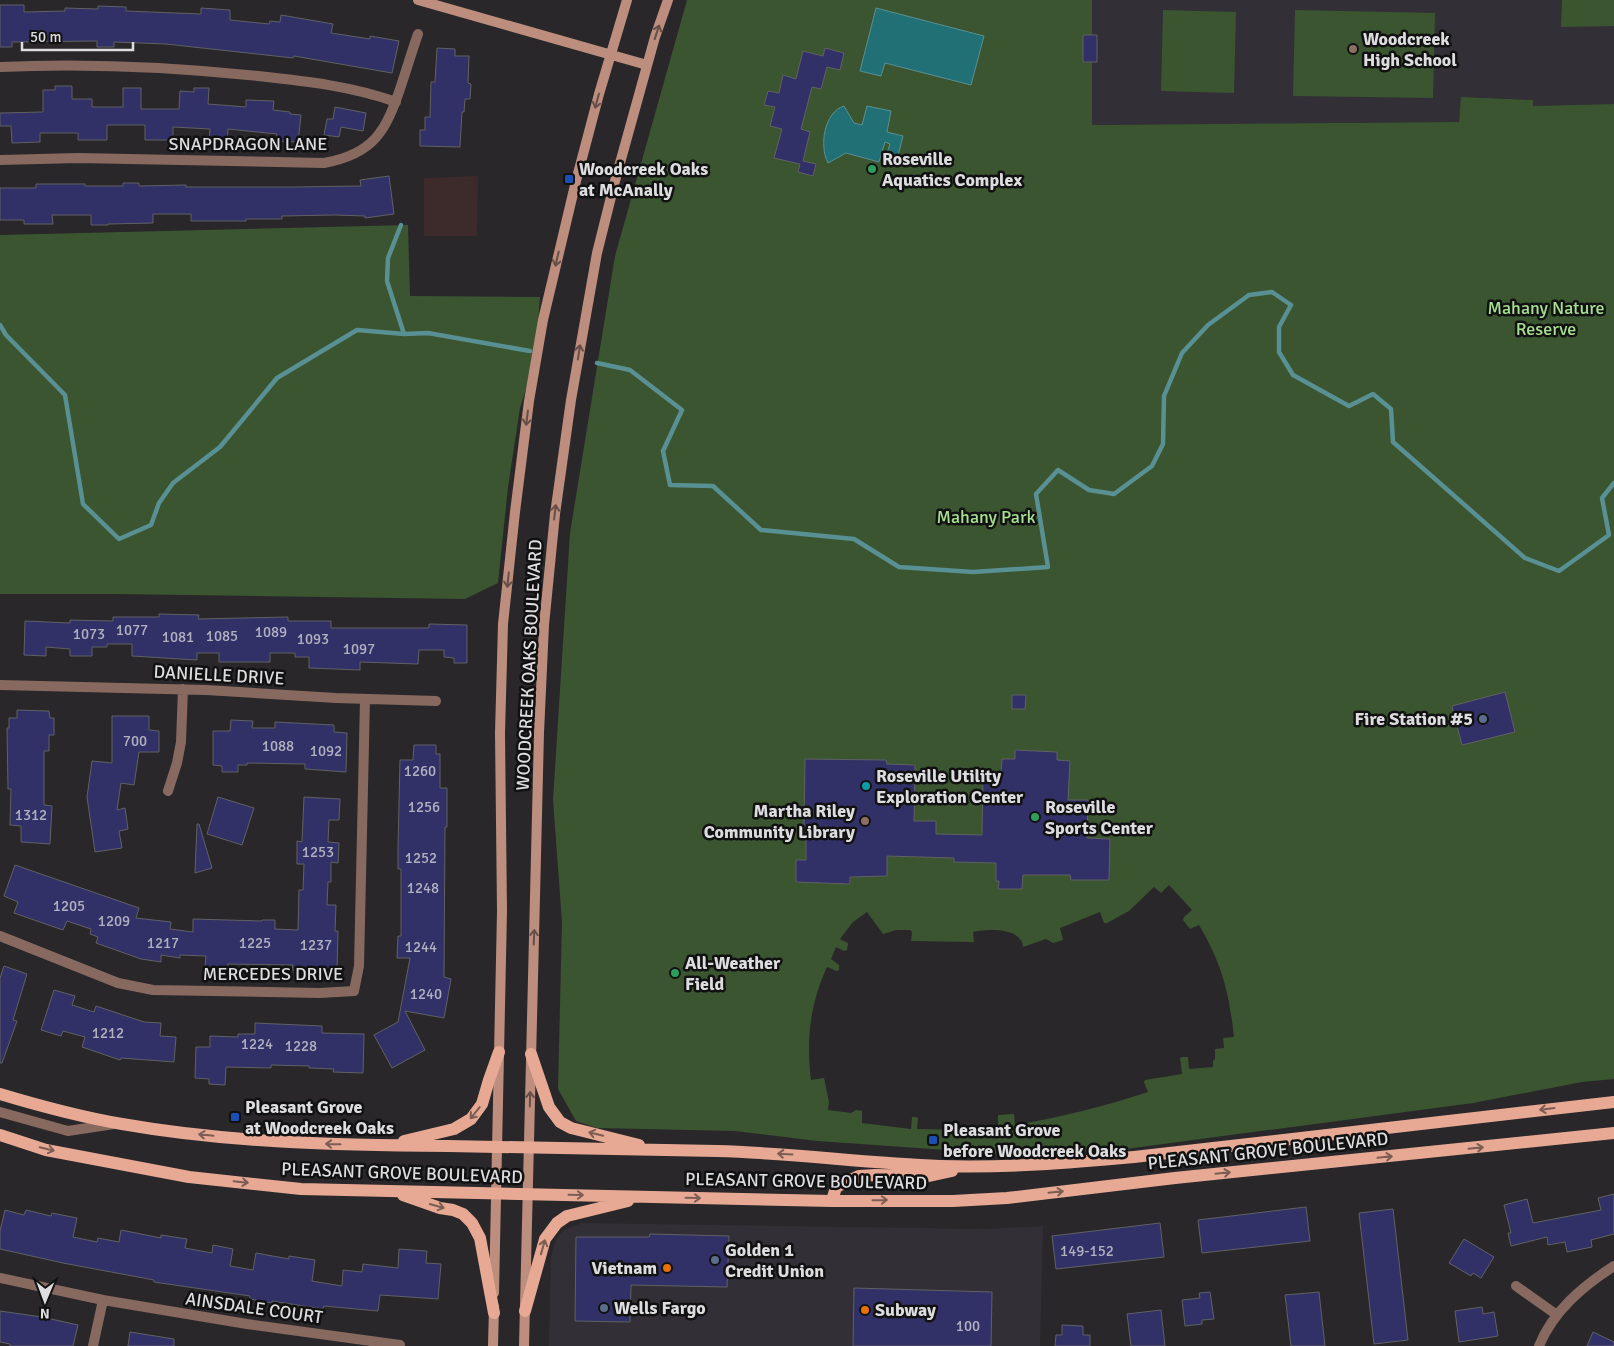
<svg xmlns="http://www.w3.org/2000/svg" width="1614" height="1346" font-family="Signika,sans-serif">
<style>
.built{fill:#332f37}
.industrial{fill:#3d2a2a}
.green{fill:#3a5530;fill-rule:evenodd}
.water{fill:#217075;stroke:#599094}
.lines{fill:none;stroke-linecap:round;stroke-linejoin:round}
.stream{stroke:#599094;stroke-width:4.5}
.building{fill:#313167;stroke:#606164}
.street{stroke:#87695f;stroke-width:10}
.secondary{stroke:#bd8d7d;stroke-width:10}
.primary{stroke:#e7a994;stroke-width:12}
.oneway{stroke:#674f48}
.oneway2{stroke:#7c5d53}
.education-dot{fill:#8d6e63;stroke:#111112;stroke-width:2}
.leisure-dot{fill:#2e9e5b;stroke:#111112;stroke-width:2}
.transit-dot{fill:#1a4fb4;stroke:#111112;stroke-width:2}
.service-dot{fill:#5c6f8a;stroke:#111112;stroke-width:2}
.culture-dot{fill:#0f9aa8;stroke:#111112;stroke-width:2}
.food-dot{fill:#e8710a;stroke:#111112;stroke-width:2}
.labels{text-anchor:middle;stroke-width:5;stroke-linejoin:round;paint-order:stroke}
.number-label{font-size:15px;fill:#b2b1c0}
.poi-label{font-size:18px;font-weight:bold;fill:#dddcde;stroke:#111112;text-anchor:start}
.street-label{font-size:18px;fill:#dddcde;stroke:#111112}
.park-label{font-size:18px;fill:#a6e090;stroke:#111112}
</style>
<rect width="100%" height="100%" fill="#29272a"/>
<path class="built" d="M1092,0H1614V104L1532,106L1533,100L1462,97L1459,122L1092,125Z
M581,1223L987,1229L1043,1226L1040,1346H549L551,1258L553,1248L557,1238L564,1230Z"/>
<path class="industrial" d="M478,176L477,236H424V178Z"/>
<path class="green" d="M687,0H1092V125L1459,122L1461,97L1533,100V106L1614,104V1079L1582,1082L1473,1103L1118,1150L1004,1154L817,1141L735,1131L597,1128L576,1121L558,1089L562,922L553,800L570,533L615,256ZM1169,885L1192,910L1184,917L1183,920L1190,929L1199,925C1222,964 1229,992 1234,1037L1223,1038L1224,1048L1215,1049V1059L1213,1061V1067L1189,1069L1188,1057H1182L1180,1058L1182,1074L1145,1080L1144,1082L1148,1092C1103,1107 1061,1117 1015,1125L1014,1114L998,1115V1127L961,1130L917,1129L918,1118L916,1117H912L911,1129L862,1123V1111L856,1110L851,1113L828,1110L829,1102L824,1078L811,1080C806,1040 810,1004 827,967L837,971L839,970V965L831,959L836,947L844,951L847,950L848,943L840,939L853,922L867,912L883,934L896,930H910L912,932L911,941L974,942L973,932C986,929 1022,927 1023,947L1046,939L1053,943L1063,940L1060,928L1100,912L1104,923H1107L1129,911L1154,887L1161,893Z
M1562,0H1614V26L1561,27Z
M1163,10L1236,12L1234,93L1161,91Z
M1295,10L1435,13L1433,98L1293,96Z
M408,225L410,296L540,297L538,324L527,386L520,408L508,487L498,583L465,599L114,594H0V235Z"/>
<path class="water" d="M876,8L984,36L971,85L885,63L881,76L860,71Z
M844,106L854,123L862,125L867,106L891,111L887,132L903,136L898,156L887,153L890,144L885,142L879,162L846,153L828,163C819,146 824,112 844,106Z"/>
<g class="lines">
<path class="stream" d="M401,225L388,258L387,281L404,334
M0,325L6,335L65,395L83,504L119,539L151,525L159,503L173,483L220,447L277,378L357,330L404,334L428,333L530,351
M597,363L630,370L682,410L663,451L670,485L713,486L761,530L854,539L899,567L973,572L1048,567L1036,494L1058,470L1089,490L1114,494L1152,466L1163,444L1164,396L1182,353L1208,325L1249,295L1272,292L1291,305L1279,327V352L1293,375L1349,406L1373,394L1391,409L1393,442L1525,558L1559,571L1609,535L1602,498L1614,483"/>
</g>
<path class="building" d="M0,5H24V12L65,11V8L98,9V6L126,7V11L201,14V8L230,10V20L269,24L270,21L280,22L281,15L333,24L331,33L370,39V36L399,41L392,73L294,56L293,58L166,44L114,42V47H97V41L12,42V47H0Z
M1083,35H1097V62H1083Z
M437,48L455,49V56H469L468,83L471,84L470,99H465L464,112H462L460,147L420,146V130H425V117H430L431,82H435Z
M825,48L844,53L840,70L827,67L821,89L812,87L801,129L810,132L803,161L816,164L813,176L798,172L800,164L774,158L782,129L770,126L775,107L764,105L768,91L779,93L783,75L796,79L803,51L823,56Z
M55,86H72V99H92V107H123V88H141V109H179L180,91L194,92V88H209L208,104L246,107V100L274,101L273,110L290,112V114L301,115L298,142L276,141L277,134L228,129L227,143L209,141L210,129L173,127V140H145V125H107V140H78V133H40V142L12,143L11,126H0V113L43,112V90H55Z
M335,107L366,113L363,131L341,127L339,137L324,135L327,119H333Z
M389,176L394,214L365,218V216L335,215L282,216V219H246V221H191V214H153V223L108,224V225H91V215H52L53,224H24V220H0V188H36V184H85V186H123V183H139V186L186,185V187H294L361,186L360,180Z
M159,614L199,615L198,619L288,617V621H331V628H429V624L467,625V663H454V658L444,657V650H419L418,664L360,662V670L309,668V657H295V653H270V662H219V653H197V660L132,656V644H107V647H92V656H70V649L46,647V656L24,655L25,621L70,623V620L113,621V617H159Z
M1505,692L1515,732L1462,745L1452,706Z
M1012,695H1026L1025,709H1012Z
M17,710L49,711L50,718H54V735H49V751H44V805L52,806L50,844L21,842V826L10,825L11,789H8L7,728H9V718H17Z
M112,716H149V730L159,731V752H139L134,785L121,783L117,810L125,808L128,829L119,831L122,848L95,852L87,797L92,761L112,763Z
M231,720L253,721L252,728H275V722L334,725V732L347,733L346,772L305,769V764L247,763V765H238V772H222V766L213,765V731H230Z
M414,745H436V754H440V788H447V827H445L444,977L451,979L444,1018L405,1011L425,1050L392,1068L374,1035L398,1022L410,958H397L398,936H401V869H398V847L400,760H413Z
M1015,750L1057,752V760L1070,761L1068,800H1088L1087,838L1110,839L1109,880H1071L1070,875H1023L1022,889H998L999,881H996V863L954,862V858L887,856V876L850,877V884L796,882V860H806V831L804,830L805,759L886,760L887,764L915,765L914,821H936V834L982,835L983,775L1001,774L1002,759H1015Z
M218,797L254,808L242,845L207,834Z
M304,797L340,799L339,820H329L328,842L339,843L338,863L331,862V882H328L327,905H336L335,931H338L337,971L292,970L293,965L228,964V968L205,967L206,956L180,955V958L161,955V962L141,959L96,943L98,937L90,934L91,929L67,921L63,930L14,913L18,902L4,896L15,865L139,908L136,918L171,922L170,929L193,932V919L262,921V920H275V929L298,930L299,890H303L304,864H297V841L302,842Z
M197,824H199L212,868L195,873Z
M4,966L27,974L13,1020L17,1021L2,1063H0V978Z
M54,990L75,996L72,1005L94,1012L96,1006L144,1022L161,1023L160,1036L176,1037L174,1062L121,1058L120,1060L82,1047L85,1037L63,1031L61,1036L41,1030Z
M255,1023L322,1026V1033L364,1034L363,1073L333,1072L334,1069L309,1068V1066L271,1065V1068L226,1067L225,1085L209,1084V1079L195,1078L196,1047H210V1036L238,1037V1034H255Z
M1614,1194V1234L1591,1240L1592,1247L1567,1252L1565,1242L1548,1245L1547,1237L1511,1246L1508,1233H1511L1504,1205L1527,1199L1533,1223L1601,1210L1598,1198Z
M1306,1207L1310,1241L1202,1253L1198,1220Z
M1393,1209L1408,1340L1374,1344L1359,1213Z
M5,1210L24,1215L26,1210L51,1216L52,1213L77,1218L73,1237L97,1242L98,1238L119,1242L121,1230L161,1238V1235L187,1239L185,1248L212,1253L213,1245L233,1249L230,1266L253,1270L256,1253L289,1259V1256L315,1260L312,1281L342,1286L343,1270L362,1272L363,1264L398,1268L399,1249L427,1251L426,1263L441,1264L438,1299L380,1295L378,1311L324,1306L323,1309L272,1301V1303L250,1299V1296L154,1282V1280L63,1263L0,1249V1231Z
M1160,1223L1164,1257L1056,1269L1052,1236Z
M650,1234L729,1236L727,1287L631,1285L630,1322L575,1321L576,1237H649Z
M1464,1239L1494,1257L1481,1278L1473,1273L1471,1276L1449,1263Z
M854,1288L992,1292L991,1346H853Z
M1210,1292L1214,1319L1202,1320V1324L1185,1326L1182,1300L1200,1298L1199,1293Z
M1319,1292L1325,1346H1291L1285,1295Z
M1482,1307L1483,1314L1494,1312L1498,1336L1459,1342L1455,1311Z
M1161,1310L1165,1346H1131L1127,1314Z
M0,1311L42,1317L78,1325L73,1346H10V1344L0,1342Z
M1062,1325L1083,1326V1335H1090V1346H1055L1056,1335H1062Z
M130,1332L174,1339V1346H128Z
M1593,1332L1614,1342V1346H1587Z"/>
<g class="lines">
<path class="street" d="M0,67C86,63 172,67 258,76C304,81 352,86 396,102
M0,160L78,158L324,163C374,154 386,131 401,86C407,68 412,51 418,34
M0,685L206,690L336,698L436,701
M168,791L177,763L181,742L183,689
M0,936L118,983L153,990L320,993L354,991L359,966L365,699
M0,1112L68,1131L114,1124
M0,1278L103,1300L247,1324L400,1345
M1516,1286L1557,1315
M93,1346L103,1300
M1539,1346C1553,1311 1583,1286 1614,1266"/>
<path class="secondary" d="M418,0L647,65
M494,1293L502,911L500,733L503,624L515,512L529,401L543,320L576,181L599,94L627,0
M493,1346L494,1307
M524,1346L539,733L544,625L555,514L571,400L597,253L615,181L655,37L668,0"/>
<path class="primary" d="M531,1054L549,1107L560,1122L571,1128L639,1145
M0,1094C40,1106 81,1117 122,1124C230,1143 339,1145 448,1146C537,1148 627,1149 717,1151C791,1153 865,1163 940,1166C1004,1168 1069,1163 1134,1157L1614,1102
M0,1135L46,1150L189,1177L301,1189L832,1201H953L1007,1198L1175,1178L1614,1133
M404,1141L454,1129L471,1119L482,1104L489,1080L499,1052
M403,1195L440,1208L453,1210L463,1214L472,1223L480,1238L494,1313
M832,1201L836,1187L859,1176L875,1175L929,1176L952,1171
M525,1311L545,1239L557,1223L567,1216L628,1201"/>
</g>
<defs><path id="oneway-shaft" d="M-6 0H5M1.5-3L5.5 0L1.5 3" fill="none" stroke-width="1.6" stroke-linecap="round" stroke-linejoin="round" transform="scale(1.25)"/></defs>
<g class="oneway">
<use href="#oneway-shaft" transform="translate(657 32) rotate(-72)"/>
<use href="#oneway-shaft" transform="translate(597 101) rotate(105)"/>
<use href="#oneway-shaft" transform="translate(557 259) rotate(103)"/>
<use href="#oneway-shaft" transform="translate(579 352) rotate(-81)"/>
<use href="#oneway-shaft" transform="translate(527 418) rotate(97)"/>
<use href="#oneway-shaft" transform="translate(555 512) rotate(-83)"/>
<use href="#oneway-shaft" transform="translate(508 580) rotate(96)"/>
<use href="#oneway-shaft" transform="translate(534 937) rotate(-88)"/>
<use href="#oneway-shaft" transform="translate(530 1099) rotate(-89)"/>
</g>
<g class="oneway2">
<use href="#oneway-shaft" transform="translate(1547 1109) rotate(173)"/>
<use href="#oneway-shaft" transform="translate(475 1113) rotate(129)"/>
<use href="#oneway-shaft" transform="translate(596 1134) rotate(-166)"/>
<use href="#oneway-shaft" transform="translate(206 1135) rotate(-174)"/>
<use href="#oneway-shaft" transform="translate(333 1144) rotate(-179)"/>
<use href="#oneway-shaft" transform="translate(1476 1148) rotate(-6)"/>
<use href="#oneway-shaft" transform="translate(47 1149) rotate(14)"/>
<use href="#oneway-shaft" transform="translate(785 1154) rotate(-177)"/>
<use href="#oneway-shaft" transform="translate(1385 1157) rotate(-6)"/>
<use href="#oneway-shaft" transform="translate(1223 1173) rotate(-6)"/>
<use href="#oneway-shaft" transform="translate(241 1182) rotate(6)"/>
<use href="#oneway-shaft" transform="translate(1056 1192) rotate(-6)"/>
<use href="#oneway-shaft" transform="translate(576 1195) rotate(1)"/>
<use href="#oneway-shaft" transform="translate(693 1198) rotate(1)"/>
<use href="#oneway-shaft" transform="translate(880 1200) rotate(-1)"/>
<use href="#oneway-shaft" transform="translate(437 1206) rotate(16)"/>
<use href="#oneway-shaft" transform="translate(543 1247) rotate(-74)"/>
</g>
<g class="education-dot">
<circle cx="1353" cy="49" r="5"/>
<circle cx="865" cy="821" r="5"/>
</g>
<g class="leisure-dot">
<circle cx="872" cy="169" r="5"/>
<circle cx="1035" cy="817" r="5"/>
<circle cx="675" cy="973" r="5"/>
</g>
<g class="transit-dot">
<rect x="564" y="174" width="10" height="10" rx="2.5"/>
<rect x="230" y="1112" width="10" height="10" rx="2.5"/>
<rect x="928" y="1135" width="10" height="10" rx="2.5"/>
</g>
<g class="service-dot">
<circle cx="1483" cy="719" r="5"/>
<circle cx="715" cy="1260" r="5"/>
<circle cx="604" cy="1308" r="5"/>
</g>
<circle class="culture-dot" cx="866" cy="786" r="5"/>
<g class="food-dot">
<circle cx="667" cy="1268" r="5"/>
<circle cx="865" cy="1310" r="5"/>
</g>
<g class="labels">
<g class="number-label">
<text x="132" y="635">1077</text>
<text x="271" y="637">1089</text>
<text x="89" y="639">1073</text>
<text x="222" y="641">1085</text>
<text x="178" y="642">1081</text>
<text x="313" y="644">1093</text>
<text x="359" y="654">1097</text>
<text x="135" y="746">700</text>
<text x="278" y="751">1088</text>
<text x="326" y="756">1092</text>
<text x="420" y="776">1260</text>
<text x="424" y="812">1256</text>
<text x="31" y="820">1312</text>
<text x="318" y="857">1253</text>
<text x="421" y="863">1252</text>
<text x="423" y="893">1248</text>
<text x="69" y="911">1205</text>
<text x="114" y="926">1209</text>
<text x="163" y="948">1217</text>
<text x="255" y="948">1225</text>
<text x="316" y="950">1237</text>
<text x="421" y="952">1244</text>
<text x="426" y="999">1240</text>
<text x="108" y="1038">1212</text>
<text x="257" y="1049">1224</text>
<text x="301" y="1051">1228</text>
<text x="1087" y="1256">149-152</text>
<text x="968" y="1331">100</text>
</g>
<g class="poi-label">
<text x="1363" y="45">Woodcreek<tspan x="1363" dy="21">High School</tspan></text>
<text x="882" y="165">Roseville<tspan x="882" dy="21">Aquatics Complex</tspan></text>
<text x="579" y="175">Woodcreek Oaks<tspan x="579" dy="21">at McAnally</tspan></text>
<text x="1473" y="725" text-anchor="end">Fire Station #5</text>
<text x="876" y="782">Roseville Utility<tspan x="876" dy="21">Exploration Center</tspan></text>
<text x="1045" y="813">Roseville<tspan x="1045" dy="21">Sports Center</tspan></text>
<text x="855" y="817" text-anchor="end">Martha Riley<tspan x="855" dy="21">Community Library</tspan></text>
<text x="685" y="969">All-Weather<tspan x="685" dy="21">Field</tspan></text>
<text x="245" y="1113">Pleasant Grove<tspan x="245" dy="21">at Woodcreek Oaks</tspan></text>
<text x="943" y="1136">Pleasant Grove<tspan x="943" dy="21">before Woodcreek Oaks</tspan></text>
<text x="725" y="1256">Golden 1<tspan x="725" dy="21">Credit Union</tspan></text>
<text x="657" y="1274" text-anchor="end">Vietnam</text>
<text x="614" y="1314">Wells Fargo</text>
<text x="875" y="1316">Subway</text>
</g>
<g class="street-label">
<text x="248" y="150">SNAPDRAGON LANE</text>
<text transform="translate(529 665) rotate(-87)" y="6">WOODCREEK OAKS BOULEVARD</text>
<text transform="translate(219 675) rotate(3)" y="6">DANIELLE DRIVE</text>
<text x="273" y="980">MERCEDES DRIVE</text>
<text transform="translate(1268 1151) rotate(-6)" y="6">PLEASANT GROVE BOULEVARD</text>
<text transform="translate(402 1173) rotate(2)" y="6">PLEASANT GROVE BOULEVARD</text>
<text transform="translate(806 1181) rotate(1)" y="6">PLEASANT GROVE BOULEVARD</text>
<text transform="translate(254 1308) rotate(8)" y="6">AINSDALE COURT</text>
</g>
<g class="park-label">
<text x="1546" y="314">Mahany Nature<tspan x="1546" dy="21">Reserve</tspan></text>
<text x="986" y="523">Mahany Park</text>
</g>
</g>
<g transform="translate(45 1301) rotate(181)" stroke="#111112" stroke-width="4" paint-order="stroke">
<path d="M0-4L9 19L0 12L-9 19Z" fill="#dddcde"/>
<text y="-8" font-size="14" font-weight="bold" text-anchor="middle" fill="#dddcde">N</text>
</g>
<path d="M22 42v8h111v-8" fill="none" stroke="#dddcde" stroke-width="2.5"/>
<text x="30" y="42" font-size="15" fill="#dddcde" stroke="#111112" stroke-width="4" paint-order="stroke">50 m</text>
</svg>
